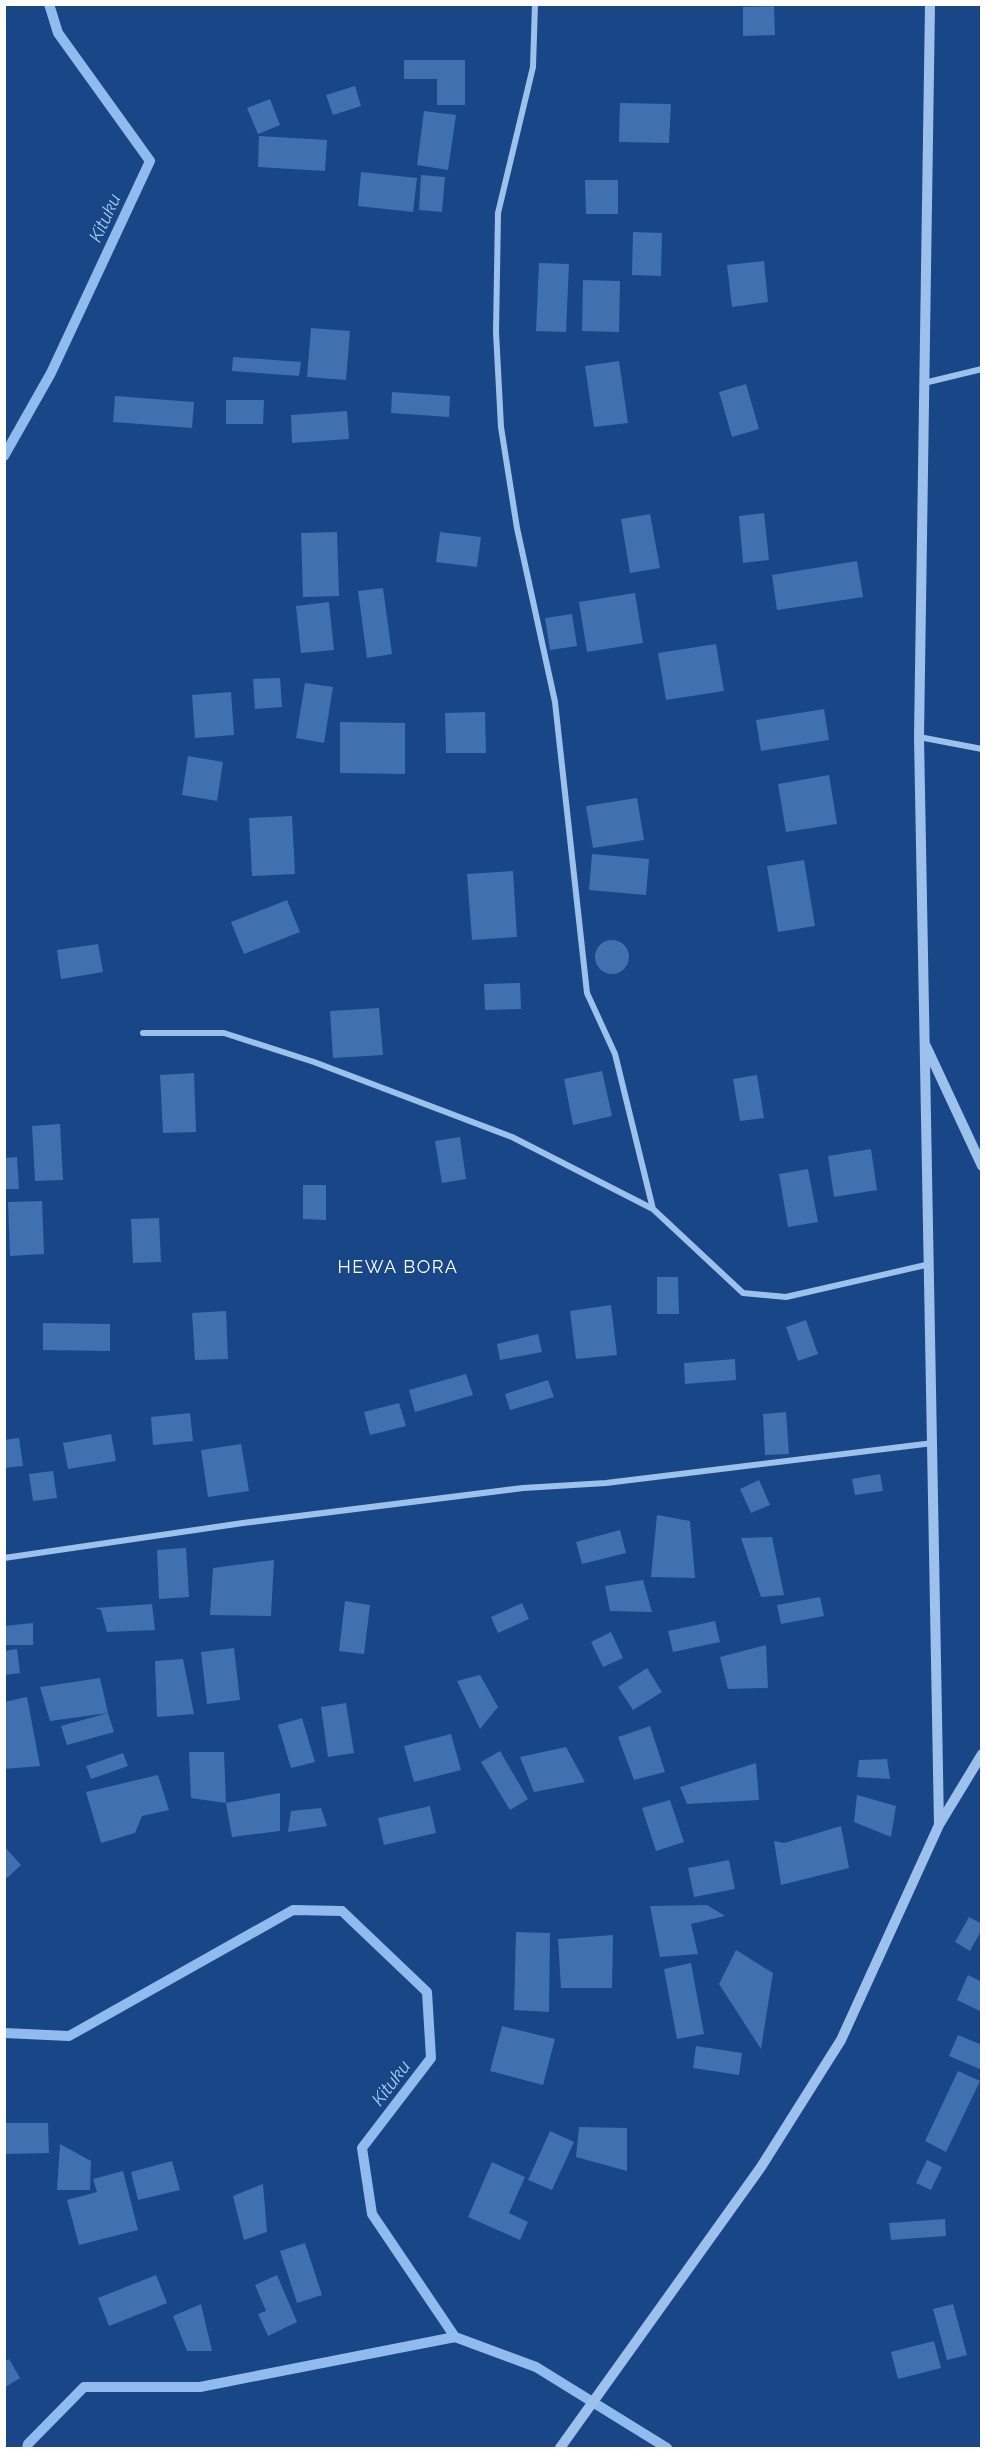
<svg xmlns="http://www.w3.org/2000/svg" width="986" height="2453" font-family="Raleway,sans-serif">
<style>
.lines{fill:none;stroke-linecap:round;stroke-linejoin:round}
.stream{stroke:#91bbef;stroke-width:10}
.building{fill:#4170af}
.minor{stroke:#9ec0ed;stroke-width:6}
.tertiary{stroke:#9ec0ed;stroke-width:10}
.labels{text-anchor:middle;stroke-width:4.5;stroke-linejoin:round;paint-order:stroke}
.water-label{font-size:18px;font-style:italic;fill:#aacbf4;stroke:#184686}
.neighbourhood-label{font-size:18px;letter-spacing:1.5px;fill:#fff;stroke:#184686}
</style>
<rect width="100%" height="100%" fill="#184686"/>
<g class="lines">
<path class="stream" d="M4,456L51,373L150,161L58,33L49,4
M4,2033L69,2036L293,1910L342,1911L427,1992L431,2058L362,2148L372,2214L455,2337L536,2367L667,2448
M27,2448L28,2444L84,2387H200L455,2337"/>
</g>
<path class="building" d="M774,6L775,35L743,36V7Z
M404,60H465V105H437V79H404Z
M355,86L361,106L333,115L326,95Z
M270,99L280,125L258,134L247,108Z
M620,103L671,104L669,143L619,142Z
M424,111L456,115L448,170L417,165Z
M259,136L327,140L325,171L258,167Z
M361,172L417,178L413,212L358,206Z
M421,175L445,177L442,212L419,210Z
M585,180H618V214H586Z
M633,232L662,233L661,276L632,275Z
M764,261L768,302L732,307L727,265Z
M539,263L569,264L566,332L536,331Z
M583,280L620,281L619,332L582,331Z
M311,328L350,331L346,380L307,377Z
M233,357L301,362L299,376L232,371Z
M619,361L628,423L594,427L585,366Z
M746,384L759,429L732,437L719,392Z
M392,392L450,396L449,417L391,413Z
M115,396L194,402L192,428L113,422Z
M226,400H264L263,424H226Z
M347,411L349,439L292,443L291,415Z
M764,513L769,560L743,563L739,516Z
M650,514L660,568L630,573L621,519Z
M337,532L339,596L303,597L301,533Z
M440,532L481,537L477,567L436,562Z
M857,561L863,597L777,610L772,575Z
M383,588L392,654L367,658L358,591Z
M635,593L643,643L587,652L579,602Z
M329,602L334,650L301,653L296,606Z
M572,614L577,646L550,650L545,618Z
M716,644L724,691L666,700L658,653Z
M280,678L282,707L255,709L253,679Z
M305,683L333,687L324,743L296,738Z
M231,692L234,735L195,738L192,695Z
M824,709L829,740L761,751L756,720Z
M485,712L486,753H446L445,713Z
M340,722L405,723V774L340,773Z
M188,756L223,762L217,801L182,795Z
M829,775L837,824L786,832L778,784Z
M637,798L644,840L593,848L586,806Z
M292,816L295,874L252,876L249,818Z
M592,854L649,859L646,895L589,890Z
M804,860L815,926L778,932L767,866Z
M513,871L517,937L472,940L467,874Z
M287,900L300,932L244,954L231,922Z
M595 957a17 17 0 1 1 34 0a17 17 0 1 1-34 0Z
M98,944L103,972L61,979L57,950Z
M520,983L521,1009L485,1010L484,984Z
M379,1008L383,1055L333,1058L330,1011Z
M602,1071L612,1116L573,1125L564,1079Z
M194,1073L196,1132L163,1133L160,1075Z
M757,1075L764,1118L740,1121L733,1079Z
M60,1124L63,1180L35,1181L32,1126Z
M460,1137L466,1179L442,1183L435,1141Z
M871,1149L877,1190L834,1197L828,1156Z
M17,1157L19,1189H4V1158Z
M808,1169L818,1222L788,1227L779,1174Z
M303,1185H326V1220L303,1219Z
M42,1201L44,1254L10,1256L8,1202Z
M159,1218L161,1262L133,1263L131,1219Z
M657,1277H678L679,1314H657Z
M611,1305L617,1355L576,1359L570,1311Z
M226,1311L228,1359L195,1360L192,1313Z
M806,1320L818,1354L798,1361L786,1327Z
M43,1323L110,1324V1351L43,1350Z
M538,1334L542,1352L500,1360L497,1344Z
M735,1359L736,1380L685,1384L684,1363Z
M466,1374L473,1395L415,1412L409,1390Z
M548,1380L554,1397L510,1410L505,1394Z
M399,1403L406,1426L370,1435L364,1412Z
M786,1412L789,1454L765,1455L763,1414Z
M190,1413L193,1441L153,1445L151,1417Z
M111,1434L116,1461L68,1469L63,1443Z
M19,1438L23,1466L4,1468V1440Z
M241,1444L249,1491L208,1497L201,1450Z
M53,1471L57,1498L33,1501L29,1474Z
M880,1474L883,1491L855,1495L852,1479Z
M759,1480L770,1505L751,1513L740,1489Z
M657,1515L690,1521L695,1578L651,1577Z
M620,1530L626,1553L582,1564L576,1542Z
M772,1537L784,1595L761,1597L741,1538Z
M186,1548L189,1597L159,1599L157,1550Z
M274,1560L271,1616L210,1615L213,1568Z
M643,1580L652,1612L610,1611L605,1586Z
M820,1597L824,1616L781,1624L777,1605Z
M345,1601L370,1605L364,1654L339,1651Z
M522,1603L529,1619L498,1633L491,1617Z
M152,1604L155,1630L107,1632L101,1610L95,1608Z
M715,1621L720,1642L673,1652L668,1631Z
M33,1623V1645H4V1626Z
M611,1632L623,1658L603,1667L591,1642Z
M766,1645L768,1688L728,1689L720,1657Z
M234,1648L240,1700L207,1704L201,1652Z
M17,1649L20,1673L4,1675V1651Z
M183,1659L194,1714L157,1717L155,1661Z
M647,1668L662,1692L633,1710L618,1687Z
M480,1675L498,1707L480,1729L457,1681Z
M100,1678L108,1713L50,1721L40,1687Z
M27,1697L40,1766L4,1769V1702Z
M346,1703L354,1753L328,1757L321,1707Z
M108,1713L114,1732L67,1745L61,1726Z
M302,1718L315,1762L291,1768L278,1725Z
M650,1726L665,1772L634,1780L618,1737Z
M451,1734L461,1770L414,1782L404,1746Z
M566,1747L585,1782L534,1792L520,1757Z
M500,1751L528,1799L510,1810L481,1762Z
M189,1752H224L226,1803L191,1798Z
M123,1753L128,1766L91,1779L86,1766Z
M887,1759L890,1779L857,1777L859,1760Z
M756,1763L759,1800L687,1804L680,1787Z
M158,1775L169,1810L142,1816L135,1833L101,1843L86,1792Z
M280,1793V1831L232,1837L226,1803Z
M857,1795L896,1806L891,1837L854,1822Z
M670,1800L684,1842L656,1851L642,1808Z
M430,1806L436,1833L384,1845L378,1818Z
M321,1808L327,1826L288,1832L291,1811Z
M841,1826L849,1868L781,1885L774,1841L784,1843Z
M4,1846L21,1865L7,1878L4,1875Z
M729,1860L735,1889L694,1897L688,1868Z
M707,1905L725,1916L691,1924L698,1954L660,1957L650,1906Z
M969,1917L982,1924V1929L970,1951L955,1942Z
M516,1932L550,1933L549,2012L514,2010Z
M613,1935L612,1988H561L558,1939Z
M736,1950L773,1973L761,2049L719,1984Z
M691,1963L704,2034L677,2039L664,1969Z
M968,1975L982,1982V2012L957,2000Z
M502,2026L555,2039L543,2085L490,2071Z
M958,2035L982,2045V2070L949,2056Z
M696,2046L742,2053L739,2075L693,2068Z
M958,2071L980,2081L946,2152L925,2141Z
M4,2123H48L49,2153L4,2154Z
M579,2127L627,2128V2171L576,2157Z
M550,2131L574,2142L552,2190L528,2180Z
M60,2144L91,2161L90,2190H57Z
M927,2160L942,2167L931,2190L916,2183Z
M172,2161L180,2190L138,2200L131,2172Z
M492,2162L525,2177L509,2213L528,2222L520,2240L468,2217Z
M123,2171L138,2230L79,2245L67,2200L97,2192L93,2179Z
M263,2184L267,2232L244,2240L233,2196Z
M945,2219L946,2236L891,2240L889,2223Z
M305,2243L322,2295L297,2303L280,2251Z
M156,2275L167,2303L109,2326L98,2298Z
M277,2275L297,2322L268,2336L258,2314L266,2311L255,2285Z
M201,2304L212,2351H187L173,2316Z
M953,2304L967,2355L947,2360L933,2309Z
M934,2341L941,2368L898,2379L891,2352Z
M9,2359L20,2378L4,2388V2362Z"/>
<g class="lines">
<path class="minor" d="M535,4L533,67L498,213L496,332L501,427L517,528L555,702L587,993L615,1054L653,1209
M924,383L982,369
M919,737L982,749
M143,1033H224L314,1062L512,1137L653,1209L743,1293L786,1297L930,1264
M4,1558L243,1523L523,1488L606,1483L933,1443"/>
<path class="tertiary" d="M930,4L919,737L939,1825
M926,1046L982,1166
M560,2448L761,2167L841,2040L939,1825L982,1754"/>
</g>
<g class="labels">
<g class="water-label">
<text transform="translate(105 218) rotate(-65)" y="6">Kituku</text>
<text transform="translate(391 2083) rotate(-53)" y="6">Kituku</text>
</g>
<g class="neighbourhood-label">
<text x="398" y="1273">HEWA BORA</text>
</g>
</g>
<rect width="986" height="2453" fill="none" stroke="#ffffff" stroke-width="12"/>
</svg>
